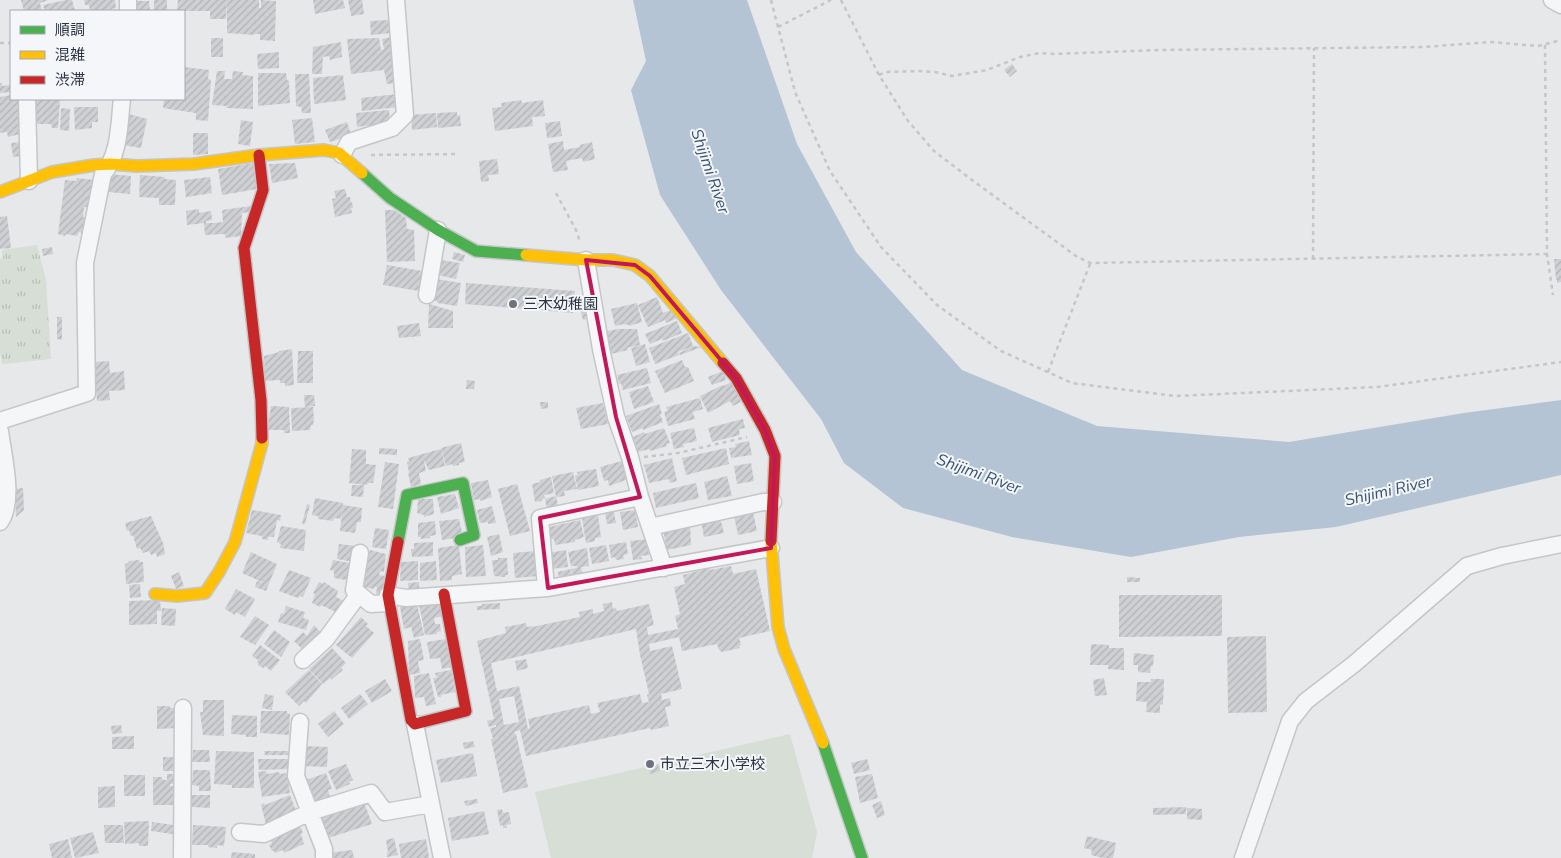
<svg xmlns="http://www.w3.org/2000/svg" width="1561" height="858" font-family="'Nunito Sans','Noto Sans JP',sans-serif">
<style>
.grass{fill:url(#grass-tufts)}
.garden{fill:#d6ded6}
.water{fill:#b4c4d5}
.building{fill:url(#building-hatch);fill-rule:evenodd}
.lines{fill:none;stroke-linecap:round;stroke-linejoin:round}
.street-casing{stroke:#c4c6c8;stroke-width:19}
.fast-casing{stroke:#c4c6c8;stroke-width:14}
.slow-casing{stroke:#c4c6c8;stroke-width:14}
.jam-casing{stroke:#c4c6c8;stroke-width:14}
.path{stroke:#c5c6ca;stroke-width:2.5;stroke-dasharray:4 4;stroke-linecap:butt}
.street{stroke:#f5f6f7;stroke-width:16}
.fast{stroke:#4caf50;stroke-width:11}
.slow{stroke:#ffc107;stroke-width:11}
.jam{stroke:#c62828;stroke-width:11}
.marked{fill:none;stroke:#c2185b;stroke-width:4;stroke-linejoin:round}
.poi-dot{fill:#6c737f;stroke:#f4f6f9;stroke-width:2}
.labels{text-anchor:middle;stroke-width:4;stroke-linejoin:round;paint-order:stroke}
.poi-label{font-size:15px;fill:#2b3445;stroke:#f4f6f9;text-anchor:start}
.water-label{font-size:16px;font-style:italic;fill:#34527a;stroke:#f4f6f9}
</style>
<defs>
<pattern id="grass-tufts" width="24" height="20" patternUnits="userSpaceOnUse" patternTransform="scale(1.25)"><rect width="24" height="20" fill="#d6ded6"/><path d="M3 7l-1-3M5 7V3M7 7l1-3M15 17l-1-3M17 17v-4M19 17l1-3" fill="none" stroke="#b8bfb9"/></pattern>
<pattern id="building-hatch" width="6" height="6" patternUnits="userSpaceOnUse" patternTransform="scale(1.25)"><rect width="6" height="6" fill="#ced0d3"/><path d="M-1 1l2-2M0 6l6-6M5 7l2-2" fill="none" stroke="#b1b3b6"/></pattern>
</defs>
<rect width="100%" height="100%" fill="#e6e8ea"/>
<path class="grass" d="M37,245L46,280L51,359L2,364L0,351V259L3,258L2,250Z"/>
<path class="garden" d="M790,734L817,832L812,858H551L535,792Z"/>
<path class="water" d="M633,0H747L797,144L856,252L962,370L1097,426L1289,442L1464,413L1561,400V475L1336,527L1239,537L1131,557L1012,537L903,508L844,463L821,419L721,290L660,195L631,90L646,61Z"/>
<path class="building" d="M21,0H48L40,3L42,11H24Z
M66,0H72L75,11H45L43,5Z
M84,0H115L116,8L108,10V11H90L89,5H85Z
M154,0H167V11H154Z
M178,0H227L226,19H210V11H177Z
M227,0H259V8H261V0L276,1L275,41L260,40V34H254V35L227,33Z
M313,0H343L345,8L315,14Z
M348,0H362L364,14L351,16Z
M135,1H149L150,11H135Z
M389,20L390,33L371,35L370,21Z
M391,37L397,83L387,84L384,70L351,74L347,39L379,38L381,50L384,49L382,39Z
M211,38H223V57H211Z
M341,42L342,57L330,60L329,56L323,57L322,74H312L313,47Z
M279,52V68L258,69L257,54Z
M1012,64L1017,71L1010,77L1004,70Z
M184,67L209,70L208,79L211,80L208,121L196,120V113L163,108L164,99H184Z
M217,71H225L224,79H232L233,71L243,72L242,75L253,76V109L226,108L227,106L212,105Z
M258,73H286L287,80L289,81L290,103L258,106Z
M295,74H309L311,113H302L301,107L296,106Z
M343,75L346,100L314,104L313,78Z
M0,83H2V86L11,85V92L0,93Z
M398,94L399,107L362,111L361,98Z
M11,95V99H21L23,106H19L24,133L8,137L7,132L0,133V97Z
M34,99L60,100L58,128H52L51,124H33Z
M521,100L522,103L543,100L545,116L532,117L533,126L495,131L492,108L502,107L501,103Z
M74,107H98V122H92V128L75,130Z
M61,108L70,109L69,131L60,130Z
M389,110L390,123L357,127L356,113Z
M457,112V116L460,115L461,126L438,128L437,113Z
M436,113L437,127L412,130L411,115Z
M129,114L147,119L141,148L122,145Z
M312,118L315,142L295,144L292,120Z
M241,120L253,122L250,146L238,144Z
M560,121L562,136L547,138L545,123Z
M347,122L351,135L330,142L325,130Z
M193,133H208V154L193,155Z
M563,141L564,150L580,147V145L592,142L595,159L583,162L582,158L566,161L568,170L553,172L548,144Z
M22,142L21,156L13,157L11,143Z
M497,159L499,174L488,175L489,181L481,182L479,161Z
M253,163L257,189L222,195L218,169Z
M295,163L298,178L272,183L269,164Z
M109,174L131,176L130,194L108,192Z
M140,175L165,177L164,179L176,180L175,205H159V198L139,197Z
M210,177L212,193L186,197L184,180Z
M77,178L94,180L92,207H84L83,217L86,218L83,233L79,232L77,236L66,234L65,236L58,234L65,180L76,181Z
M345,189L347,197H350L351,203L352,202L353,208H351L352,213L335,217L332,199L336,198L334,191Z
M251,206L252,212L242,213L241,236L225,238V234L205,235L204,223L187,225L186,211L199,209V213L211,211L212,220L206,221V223H214L223,222L222,210Z
M385,210H394L406,218L407,229L414,230L415,261L387,262Z
M7,216L11,248L0,249V217Z
M52,247L53,254L43,256L42,249Z
M454,252L465,255L463,262L452,259Z
M1554,259H1561V282L1557,283V280H1556Z
M441,260L460,263L456,279L438,275Z
M387,265L422,271L419,291L383,285Z
M436,279L461,283L457,306L437,303V301L432,300Z
M466,283L575,291L573,313L465,304Z
M657,297L663,313L671,310L678,318L666,323L665,320L648,327L638,305Z
M583,303L587,319L583,320L579,304Z
M637,303L642,322L629,326V325L624,324L615,326L611,309Z
M429,304L453,311V328H428Z
M57,317H62V340L57,339Z
M677,321L682,333L663,341L662,339L650,344L645,334Z
M419,323L421,336L399,338L397,326Z
M619,329H637L640,345L627,348L628,350L611,354L607,331Z
M688,333L693,346L678,352L679,355L655,364L649,348Z
M645,344L650,362L636,366L631,348Z
M693,346L702,347L680,355L679,353Z
M292,349L294,385L285,386V383H280V380L265,381L264,356L279,352V351Z
M298,351H313V383H297Z
M682,360L685,367H688L694,381L665,393L655,371Z
M109,361L110,373L124,371L125,390L109,391L110,400L97,401L94,362Z
M647,368L651,383L623,390L621,383L619,384L617,375Z
M723,371L726,380L712,385L708,377Z
M467,380L475,381L474,389H466Z
M732,382L741,402L733,406L730,401L708,413L700,396L723,385V386Z
M648,386L654,402L634,409L629,392Z
M304,395H314L315,406L305,407Z
M700,398L703,409L693,412L690,403L695,419L668,426L664,412L668,411L666,407Z
M540,402H548V408L541,409Z
M603,403L608,424L581,429L576,408Z
M659,404L662,414H660L663,422L643,430V428L632,432L626,416Z
M271,406L289,407L290,433H284V430H267Z
M313,407L314,419L313,425H311L310,430L292,431L291,408Z
M743,419L745,428L739,429L740,435L712,442L708,428Z
M664,428L670,443L666,444L667,446L650,451L649,449L638,452L633,437L644,432L645,434Z
M694,428L697,441L683,444L684,447L674,449L670,433Z
M749,441L752,455L731,458L729,448L736,447L735,444Z
M461,443L465,462L459,463V465L453,466L452,464L446,466L441,448Z
M379,448L397,449V455L379,454Z
M726,448L729,464L686,475L682,458Z
M352,449L366,450V464L376,465L373,483H368L367,485L349,483Z
M441,449L445,466L429,470L424,460L426,471L419,473L421,484L411,487L408,473H409L407,462H409L408,458Z
M672,458L677,481L670,483L669,479L649,483L644,465Z
M622,461L626,480L609,486L608,480L604,481L600,467Z
M385,462L399,464L393,509L378,507Z
M751,463L754,481L737,484L734,466Z
M596,469L599,486L578,490L575,476L578,475L577,472Z
M573,472L577,489L564,491L565,496L556,497L552,476Z
M727,476L732,496L708,500L704,482Z
M551,477L554,493L544,495L545,498L542,499V501L535,502L532,484L540,482V480Z
M488,480L492,497L480,501V499L474,500L471,483Z
M696,483L699,498L656,508L653,493Z
M517,484L530,531L510,536L498,489Z
M352,485H364L363,497L351,496Z
M23,488L24,510L16,517L15,489Z
M455,494L459,508L441,514L437,497Z
M556,496L558,506L547,509L545,499Z
M315,498L343,503L341,519L334,518L333,521L318,519V516L312,515Z
M418,499H433L434,514L424,517V515L417,513Z
M307,504L310,505L305,524H302Z
M343,505L362,508L361,522H357L355,533L340,531Z
M492,506L496,523L488,524V522L480,523L477,510Z
M252,510L281,515L280,521L277,520L274,537H268V540L262,539V536L246,533Z
M635,510L638,527L623,530L620,512Z
M614,512L616,523L607,524L605,513Z
M753,512L757,531L738,535L734,516Z
M598,515L601,537L595,538V541L586,543L582,518Z
M151,516L163,543L165,554L157,557L156,553L151,555L149,551L143,553L140,548L137,549L133,535L131,536L129,530L127,531L125,523Z
M720,518L724,533L704,537L701,521Z
M459,519L462,532L454,538L442,540L439,521Z
M580,520L584,537L575,540V542L555,545L554,539H551L549,527Z
M435,521L436,535L430,536V538L421,539V537H418V523Z
M690,524L691,545L667,550L663,529Z
M281,526L306,530L304,551L280,548L281,544L277,542Z
M375,528L389,530L386,549L372,547Z
M499,534L503,552L491,556L487,537Z
M647,539L649,555L641,556L642,559L633,560L630,541Z
M433,542V556L412,557L411,549H414V543Z
M626,542L628,554L623,555L624,559L616,560L615,557L611,558L609,545Z
M339,544L356,546L354,562L337,559Z
M459,545L462,574L452,576V580L440,581L438,548Z
M483,545L486,576L466,577L465,547Z
M606,545L609,561L592,564L589,548Z
M587,548L589,566L581,567L583,577L559,581L558,572L570,569L572,575L571,569L577,568V566H571L568,552Z
M370,550L386,554L384,572L380,571L379,575L385,576L382,597L376,596L377,587H374V589L364,587V585H361L364,570H366Z
M566,550L568,567L550,569L548,553Z
M536,551L538,576L515,578L513,553Z
M251,552L277,564L266,591L255,587L257,581L264,583L242,573Z
M498,558H507L508,575H505V577L494,576L492,560H498Z
M139,560L140,562H143L144,582L126,584L125,564L128,563L129,561Z
M333,560L354,564L351,578H346V580L334,578V571L330,570Z
M418,561V580L400,581L401,562Z
M436,561L437,580L420,581V563Z
M731,566L733,574L756,569L770,631L739,638L741,645L739,646L740,648L722,652L719,650L717,644L682,651L679,637L649,644L650,651L672,646L682,689L661,694L662,700L670,698L671,706L665,707L669,726L651,730L650,728L526,756L520,730L514,732L515,734H516L528,787L503,793L491,739H493L490,728L496,727V725L489,727L487,721L494,719L477,641L506,633L505,627L526,623L527,627L532,626V627L580,617L579,612L593,609V614L604,611L603,604L612,602L613,609L616,608L617,611L649,604L654,625L647,627L648,635L678,629L675,616L680,614L674,587L685,584L683,575L709,568L710,570ZM636,629L640,655L649,694L647,695L649,702L642,703L640,694L597,703L600,712L591,714L589,705L528,719L530,728L528,729L519,686L497,691L491,663ZM514,696L519,722L504,725L499,699Z
M289,570L311,578L303,597L300,596L298,598L279,591Z
M179,572L184,586L176,589L171,576Z
M1127,577L1140,578V582H1127Z
M319,582L323,584L324,582L338,591L336,597L344,601L347,598L338,613L321,605L320,607L312,603L315,594L313,593Z
M419,582V591L409,592L408,583Z
M140,584L141,597L130,598L129,585Z
M236,589L255,599L245,617L236,612L235,615L225,609Z
M1119,595H1222V636L1119,637Z
M160,600L161,611H157V624L129,625V601Z
M440,602L443,616L434,618L435,624H440L441,631L437,632V634L425,635L419,604Z
M500,603V609L477,610V606H482V604Z
M417,604L424,635L414,638L411,627L404,629L400,607Z
M286,606L305,612L303,618L309,620L306,630L278,622L281,613L284,614Z
M162,608L176,609L175,626L161,625Z
M255,616L269,625L255,645L240,637Z
M361,617L368,624L366,626L374,633L352,658L336,645Z
M314,625L322,634L304,651L294,641L303,632L307,636Z
M274,630L290,642L281,657L264,644Z
M1266,636L1267,712L1228,713L1227,637Z
M420,639L424,660L418,661L420,673L409,675L408,641Z
M446,639L452,667L442,669L440,658L430,659L427,642Z
M1091,644L1109,645V648H1124V670L1108,669V665H1090Z
M260,645L280,660L271,671L265,666L263,668L258,665L259,664L257,662L258,660L252,656Z
M332,648L346,663L341,668L343,670L331,680L330,678L323,684L309,669Z
M1134,653L1154,655L1153,666H1151L1150,673L1138,672V665H1133Z
M526,659L528,668L517,671L515,661Z
M309,670L322,684L306,703L304,701L299,706L285,692Z
M451,670L455,692L441,695V697H438L433,678H437L435,673Z
M429,673L436,704L426,706L424,697L415,698L414,676Z
M1104,678L1107,695L1095,696L1093,680Z
M385,679L392,691L372,703L365,691Z
M1151,679H1164L1163,704L1160,705V713L1146,712L1147,702L1136,701L1137,682H1151Z
M265,694L274,696L272,710L262,708Z
M360,694L368,704L349,719L341,708Z
M203,700H224V736L203,735L200,712H203Z
M157,706H170V708H178V728L157,729Z
M261,711H287V713L290,714L289,735L260,733Z
M334,711L344,724L328,737L318,724Z
M232,715L257,716V737H246V735L231,734Z
M121,725L122,733L112,734L111,726Z
M134,736V749H112V737Z
M473,741L475,747L464,749L463,743Z
M305,746L328,747L327,767L303,766Z
M193,750H209L210,762H192Z
M216,751L254,752V788H232V785L214,784Z
M264,751H288L289,755H265Z
M473,753L477,776L441,783L436,760Z
M163,757H176V771H163Z
M258,759H289V769L259,770Z
M867,759L870,770L854,774L851,763Z
M346,764L353,780L349,782L350,784L336,790L328,771Z
M658,764L660,771L650,774L648,767Z
M193,770H210L211,791H199V786L192,785Z
M266,771L267,774L279,772L280,774L287,773L290,793L262,797L258,772Z
M326,773L332,789L328,790L330,797L314,803L306,780Z
M167,774H178V784H170V786H175L176,805H153V777H162L163,780H167Z
M872,774L878,798L860,803L855,777Z
M124,775H145V796H124Z
M115,786V807L98,808V787Z
M191,795H210V808L192,807Z
M290,795L296,811L266,824L261,805L264,803L265,805Z
M477,799L478,803L466,806L464,801Z
M881,801L885,815L877,818L872,805Z
M364,802L372,824L328,838L321,818Z
M1186,807V814L1153,815V808Z
M1187,808L1202,809V820L1187,819Z
M502,809L503,813L509,812L511,824L506,825L507,828H503V825L500,826L497,810Z
M484,811L489,834L452,841L448,818Z
M149,821L148,846H139V843L125,844L124,822Z
M152,822L180,826L179,835L151,831Z
M299,824L303,833L301,834L304,844L284,853L283,850L275,853L274,851H272L269,845L272,844L269,836Z
M104,825H123L124,843H105Z
M193,825L226,827L224,846L217,845V848L208,847V845H192Z
M93,832L99,853L75,858L70,838Z
M1087,836L1116,843L1113,858H1103L1091,855L1092,850L1084,848Z
M394,838L398,855L387,857V853L388,852L386,840Z
M68,839L72,858H52L49,844Z
M426,839L429,858H401L399,844Z
M352,850L354,858H330L329,853Z
M232,852L255,854V858H231Z"/>
<g class="lines">
<defs>
<path id="street" d="M128,0V11
M1552,0L1561,5
M27,99L29,181
M342,155L349,142L392,128L405,115L396,0
M586,260L601,349L616,417L630,457L640,497L664,568
M427,295L438,230
M0,421L87,393L85,263L103,174C120,154 119,124 122,99
M0,431C3,456 15,500 0,522
M650,527L763,502H773
M360,553L354,590L371,604L389,603
M546,588L540,518L640,497
M388,595L406,598L548,588L771,548
M303,660L326,639L359,594
M300,722L296,776L324,849V858
M415,724L442,858
M240,832L264,834L310,812L371,793L385,812L431,804
M182,858L183,708
M1243,858L1290,721L1306,701L1354,664L1467,566L1502,556L1561,544"/>
<path id="fast" d="M362,173L390,198L438,230L476,251L526,255
M398,542L407,495L463,483L474,535L460,540
M823,743L862,858"/>
<path id="slow" d="M0,192L52,172L94,165L111,164L137,166L194,164L259,155L324,150L339,153L362,173
M526,255L586,260H613L635,265L650,276L723,363
M771,541L778,627L784,649L823,743
M155,594L177,596L205,593L219,572L235,542L262,443V438"/>
<path id="jam" d="M259,155L263,190L244,248L261,400L262,438
M723,363L736,378L765,430L775,456L771,541
M398,542L388,595L411,720L415,724L466,711L444,594"/>
</defs>
<use href="#street" class="street-casing"/>
<use href="#fast" class="fast-casing"/>
<use href="#slow" class="slow-casing"/>
<use href="#jam" class="jam-casing"/>
<path class="path" d="M771,0L795,92L830,171L881,247L937,305L1001,351L1072,383L1175,396L1377,387L1561,362
M841,0L879,75L908,121L934,151L972,180L1076,256L1090,263L1547,254
M778,27L831,0
M0,43H11
M1545,45L1547,254L1553,295
M879,75L886,72L919,71L935,72L952,76L987,70L1020,57L1040,53L1053,54L1160,50L1423,47L1491,42L1538,46L1561,40
M371,155L458,154
M556,193L576,230L580,242
M1313,259L1314,48
M1048,372L1090,264
M644,457L678,453L747,437"/>
<use href="#street" class="street"/>
<use href="#fast" class="fast"/>
<use href="#slow" class="slow"/>
<use href="#jam" class="jam"/>
</g>
<path class="marked" d="M586,260L635,265L650,276L736,378L764,428L775,456L771,548L548,588L540,518L640,497L616,417Z"/>
<g class="poi-dot">
<circle cx="513" cy="304" r="5"/>
<circle cx="650" cy="764" r="5"/>
</g>
<g class="labels">
<g class="poi-label">
<text x="523" y="309">三木幼稚園</text>
<text x="660" y="769">市立三木小学校</text>
</g>
<g class="water-label">
<text transform="translate(711 171) rotate(71)" y="6">Shijimi River</text>
<text transform="translate(979 473) rotate(20)" y="6">Shijimi River</text>
<text transform="translate(1388 490) rotate(-13)" y="6">Shijimi River</text>
</g>
</g>
<rect x="10" y="10" width="175" height="90" fill="#f4f6f9" stroke="#a4a8b1"/>
<rect x="20" y="26" width="25" height="8" fill="#4caf50" stroke="#a4a8b1"/>
<text x="55" y="35" font-size="15" fill="#2b3445">順調</text>
<rect x="20" y="51" width="25" height="8" fill="#ffc107" stroke="#a4a8b1"/>
<text x="55" y="60" font-size="15" fill="#2b3445">混雑</text>
<rect x="20" y="76" width="25" height="8" fill="#c62828" stroke="#a4a8b1"/>
<text x="55" y="85" font-size="15" fill="#2b3445">渋滞</text>
</svg>
